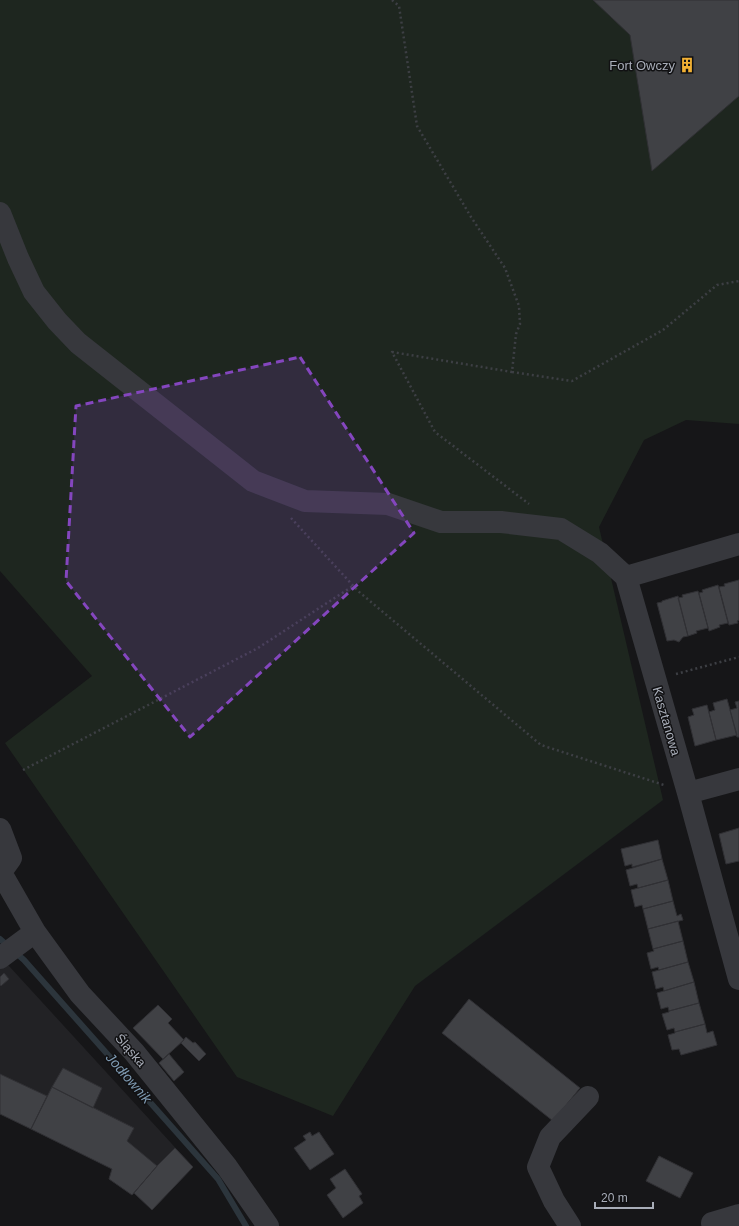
<svg xmlns="http://www.w3.org/2000/svg" width="739" height="1226" font-family="Helvetica,sans-serif">
<style>
.built{fill:#222225}
.green{fill:#1e261f}
.lines{fill:none;stroke-linecap:round;stroke-linejoin:round}
.stream{stroke:#2c353c;stroke-width:6}
.building{fill:#404145;stroke:#303034}
.path{stroke:#3d3f44;stroke-width:2.5;stroke-dasharray:2 3;stroke-linecap:butt}
.minor{stroke:#37383d;stroke-width:22}
.marked{fill:#8446be;fill-opacity:0.2;stroke:#8446be;stroke-width:3;stroke-dasharray:8 5;stroke-linejoin:round}
.labels{text-anchor:middle;stroke-width:3;stroke-linejoin:round;paint-order:stroke}
.poi-label{font-size:13px;fill:#a8adb8;stroke:#111113;text-anchor:end}
.street-label{font-size:13px;fill:#a8adb8;stroke:#111113}
.water-label{font-size:14px;font-style:italic;fill:#7f9bb3;stroke:#111113}
</style>
<rect width="100%" height="100%" fill="#161618"/>
<path class="built" d="M0,958L9,966L193,1167L152,1210L134,1193L132,1195L109,1179L112,1169L0,1114Z"/>
<path class="green" d="M0,0H739V424L686,420L644,440L599,527L663,800L415,986L333,1116L237,1077L5,743L92,676L0,571Z"/>
<g class="lines">
<path class="stream" d="M0,939L24,960L218,1179L246,1226"/>
</g>
<path class="building" d="M593,0H739V96L652,171L630,35Z
M739,580V620L737,621L738,623L729,625L719,587L725,586L724,584Z
M718,585L728,623L719,625L720,627L709,631L699,593L703,592L702,590Z
M698,591L708,628L696,631L697,633L688,636L678,598L683,597L682,595Z
M678,596L688,636L683,637L679,642L674,640L667,641L657,603L662,602V601Z
M727,699L737,735L716,740L709,712L715,710L713,703Z
M739,701V737H737L730,710L737,708L735,702Z
M707,705L716,740L695,746L688,717L694,715L692,709Z
M739,828V861L726,864L719,834Z
M658,840L662,859L632,867V864L625,866L621,849Z
M662,859L668,880L638,888L637,884L630,886L626,870Z
M668,880L673,901L643,909L642,905L635,907L631,890Z
M673,901L677,916L681,914L683,920L648,929L643,909Z
M678,921L683,941L653,949L648,929Z
M683,941L688,962L659,970L658,967L651,969L647,953L654,951L653,949Z
M688,962L694,982L664,991L663,987L656,989L652,972Z
M4,973L9,979L1,986L0,985V977Z
M694,982L699,1003L669,1011L668,1007L661,1009L657,993Z
M469,999L580,1088L553,1121L442,1033Z
M699,1003L705,1024L675,1032L674,1028L667,1030L662,1014L669,1012V1011Z
M158,1005L172,1019L168,1023L184,1040L163,1059L133,1028Z
M705,1024L707,1033L713,1031L717,1045L681,1055L679,1049L672,1050L668,1035L675,1033V1032Z
M186,1037L193,1043L195,1042L206,1054L199,1061L181,1043Z
M169,1054L184,1072L174,1081L159,1063Z
M63,1068L102,1088L93,1108L52,1087Z
M0,1074L47,1096L31,1129L0,1114Z
M52,1087L134,1128L127,1141L157,1166L132,1195L109,1179L112,1169L31,1129Z
M310,1132L312,1136L319,1132L334,1154L310,1170L294,1148L306,1140L303,1136Z
M175,1148L193,1167L152,1210L134,1193L157,1166Z
M659,1156L693,1173L680,1198L646,1181Z
M345,1169L362,1194L359,1196L363,1203L343,1218L327,1195L336,1188L330,1179Z"/>
<g class="lines">
<path class="path" d="M392,0L399,6L417,126L471,217L505,268L519,306L520,324L516,334L512,372L392,352L435,432L529,504
M512,372L572,381L663,330L717,285L739,281
M291,518L358,591L541,745L664,785
M676,674L739,657
M23,770L258,648L353,586"/>
<path class="minor" d="M0,213L18,258L34,292L57,321L78,343L253,481L305,501L388,504L441,522H501L561,529L600,553L626,577
M626,577L688,793L739,979
M626,577L739,544
M688,793L739,779
M0,829L11,858L1,872
M0,871L35,932L80,994L134,1052L227,1167L268,1226
M0,958L35,932
M712,1223L739,1215
M570,1226L554,1201L538,1167L550,1137L588,1097"/>
</g>
<path class="marked" d="M300,357L414,533L190,737L66,581L76,406Z"/>
<defs>
<symbol id="building-bare" viewBox="-9 -9 18 18"><path d="M-4-6H4V6H1V3H-1V6H-4ZM-2.5-4.3h1.7v1.8h-1.7ZM.8-4.3h1.7v1.8H.8ZM-2.5-1h1.7V.8h-1.7ZM.8-1h1.7V.8H.8Z" fill="#f2b134" stroke="#111113" stroke-width="2.5" paint-order="stroke"/></symbol>
</defs>
<g fill-rule="evenodd">
<use href="#building-bare" x="676" y="54" width="22" height="22"/>
</g>
<g class="labels">
<g class="poi-label">
<text x="675" y="70">Fort Owczy</text>
</g>
<g class="street-label">
<text transform="translate(667 721) rotate(74)" y="5">Kasztanowa</text>
<text transform="translate(131 1050) rotate(49)" y="5">Śląska</text>
</g>
<g class="water-label">
<text transform="translate(129 1078) rotate(49)" y="5">Jodłownik</text>
</g>
</g>
<path d="M595 1202v6h58v-6" fill="none" stroke="#a8adb8" stroke-width="2"/>
<text x="601" y="1202" font-size="12" fill="#a8adb8" stroke="#111113" stroke-width="3" paint-order="stroke">20 m</text>
</svg>
